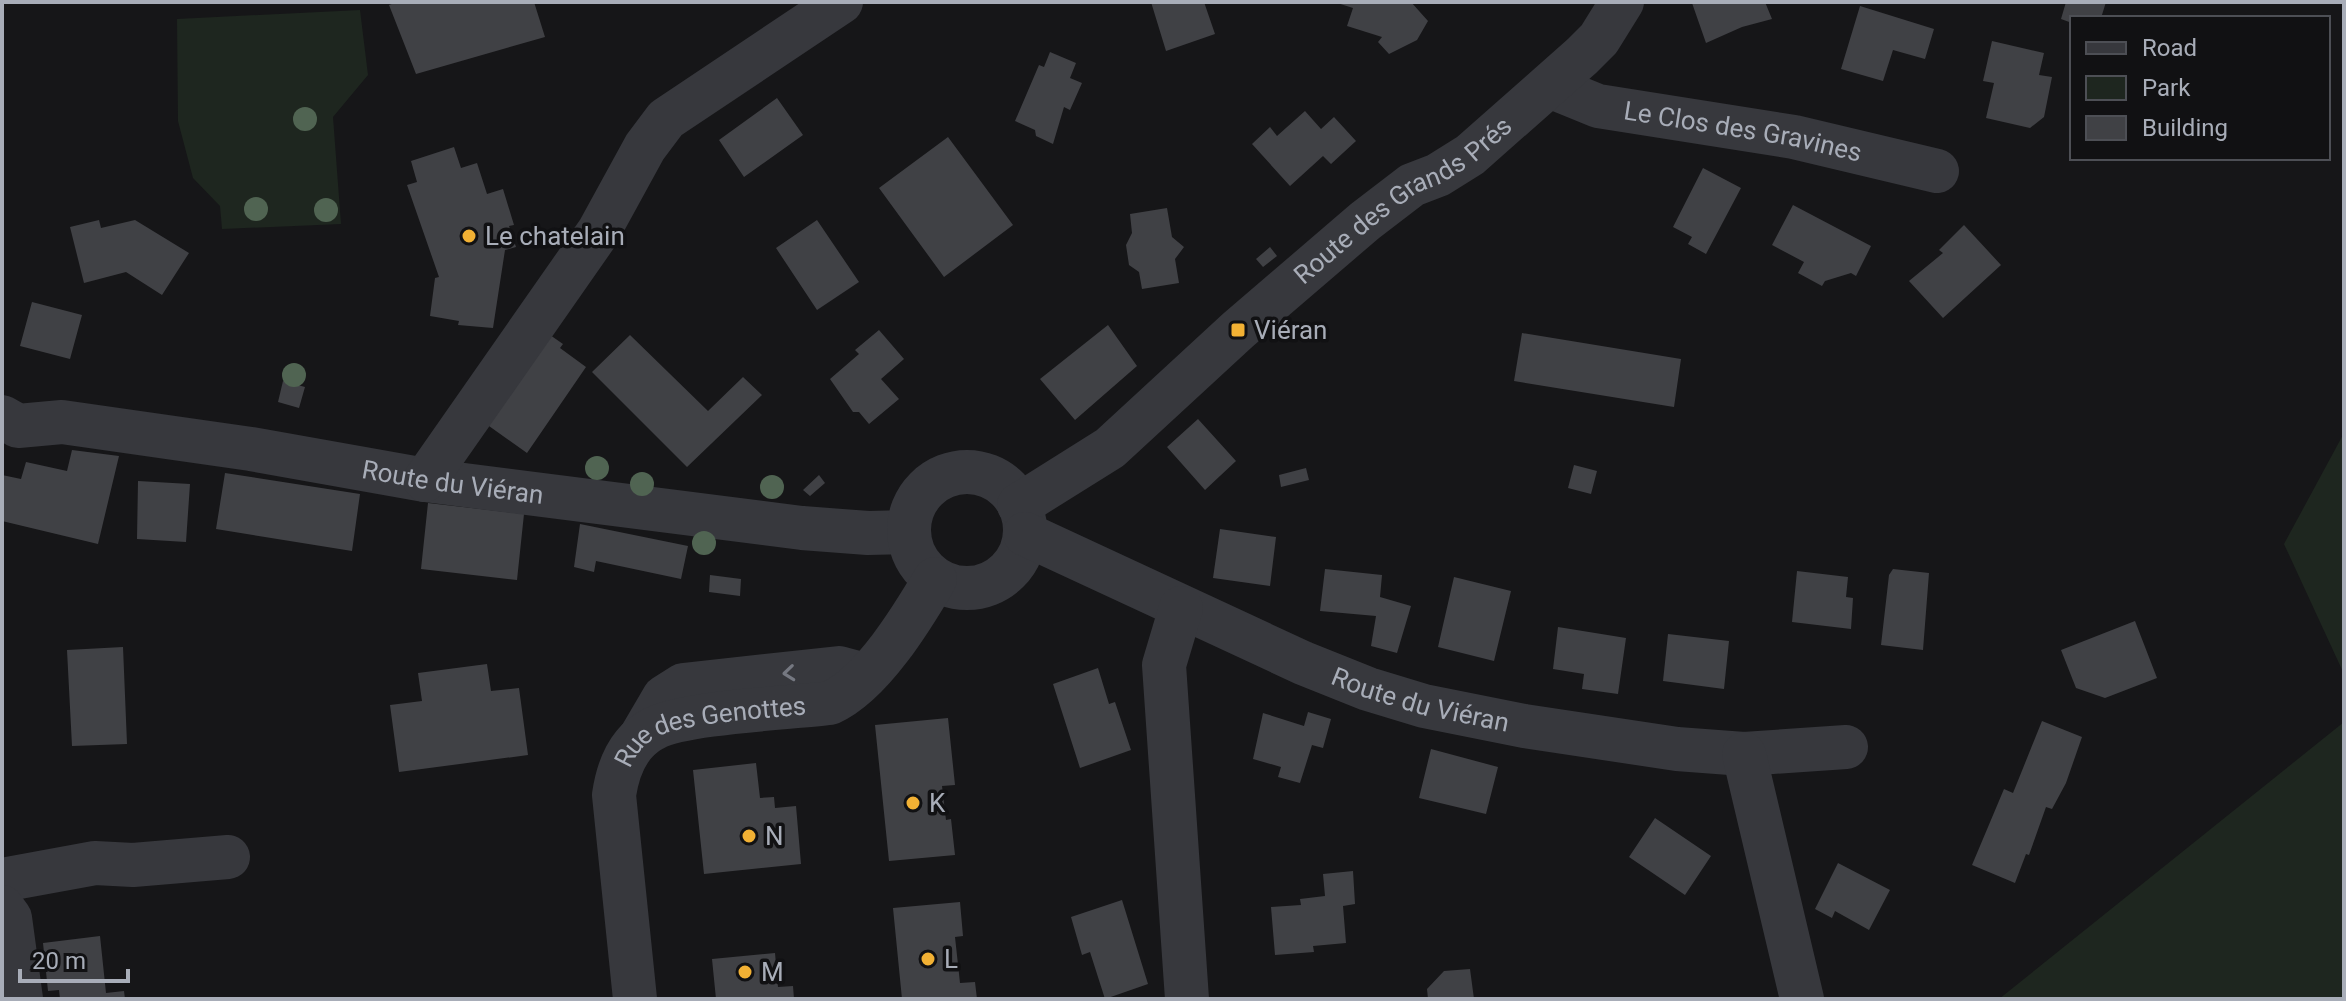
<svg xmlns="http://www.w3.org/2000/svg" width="2346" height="1001" font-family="Roboto,sans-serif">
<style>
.green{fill:#1e261f}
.building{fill:#404145}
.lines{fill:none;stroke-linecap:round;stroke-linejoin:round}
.minor{stroke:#37383d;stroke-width:44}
.tree{fill:#506452}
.oneway{stroke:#757881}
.poi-dot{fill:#f2b134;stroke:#111113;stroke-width:3}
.labels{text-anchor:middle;stroke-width:7;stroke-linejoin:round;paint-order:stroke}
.street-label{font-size:26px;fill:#a8adb8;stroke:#111113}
.poi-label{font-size:26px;fill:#a8adb8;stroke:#111113;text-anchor:start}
</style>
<rect width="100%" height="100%" fill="#161618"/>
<path class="green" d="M360,10L368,75L333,117L341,224L222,229L220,206L193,178L178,121L177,19Z
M2344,433V674L2284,544Z
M2344,722V999H1999Z"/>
<path class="building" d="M397,2H534L545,37L416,74L389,5Z
M1151,2H1204L1215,34L1166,51Z
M1334,2H1411L1428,21L1417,40L1389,54L1378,42L1382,37L1347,26L1353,8Z
M1765,2L1772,19L1742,27L1706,43L1692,3Z
M2066,2H2106L2101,18H2072V23L2061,19Z
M1860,6L1934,29L1925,59L1893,50L1883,81L1841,69Z
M1992,41L2044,53L2039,75L2052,77L2044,117L2030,128L1986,118L1994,83L1983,81Z
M1050,52L1076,63L1070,78L1082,83L1070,110L1064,107L1053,144L1036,136L1035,130L1015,121L1039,65L1044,67Z
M777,98L803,135L744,177L719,140Z
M1305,111L1321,129L1334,117L1356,141L1331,164L1323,156L1290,186L1252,144L1270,127L1277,136Z
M948,137L1013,225L944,277L879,188Z
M454,147L461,168L477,163L487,194L503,189L514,225L509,226L516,247L505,250L493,328L458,325L459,321L430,316L435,278L439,277L407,185L417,182L411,161Z
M1703,168L1741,188L1706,254L1688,244L1692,237L1673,227Z
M1793,205L1871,246L1856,276L1851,273L1825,281L1822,286L1798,273L1804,262L1772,245Z
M1167,208L1172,237L1184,247L1175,259L1179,283L1142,289L1139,272L1129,265L1126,245L1132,233L1130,214Z
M99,220L101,228L135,220L189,253L162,295L126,272L84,283L70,227Z
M817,220L859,282L817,310L776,248Z
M1964,225L2001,265L1943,318L1909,281L1943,253L1939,250Z
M1270,247L1277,256L1263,267L1256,259Z
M32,302L82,315L70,359L20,346Z
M1108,325L1137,366L1075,420L1040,379Z
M879,330L904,359L881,379L899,399L869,424L859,412H853L830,379L859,354L855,350Z
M1522,333L1681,359L1674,407L1514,381Z
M550,335L563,344L560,348L586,367L527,453L482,421Z
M630,335L708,411L743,377L762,395L687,467L592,372Z
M283,381L305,387L299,408L278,402Z
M1198,419L1236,461L1205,490L1167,447Z
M72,450L119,456L98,544L2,521V475L21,479L26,462L67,471Z
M1574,465L1597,471L1591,494L1568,488Z
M1306,468L1309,480L1281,487L1279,475Z
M225,473L360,494L352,551L216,529Z
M819,475L825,483L810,496L803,490Z
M138,481L190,484L186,542L137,539Z
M428,503L524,514L517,580L421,569Z
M580,524L688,546L681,579L596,561L594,572L574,567Z
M1220,529L1276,537L1270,586L1213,578Z
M1325,569L1382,575L1380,597L1411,606L1397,653L1371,646L1376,616L1320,611Z
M1893,569L1929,573L1923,650L1881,645L1889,575Z
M1797,571L1848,577L1846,597L1853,598L1851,629L1792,622Z
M710,575L741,579L740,596L709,592Z
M1454,577L1511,591L1494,661L1438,647Z
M2135,621L2157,678L2105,698L2076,688L2061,650Z
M1558,627L1626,638L1618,694L1582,689L1584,674L1553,669Z
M1668,634L1729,641L1724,689L1663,681Z
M123,647L127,744L72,746L67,650Z
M487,664L491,691L519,688L528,755L399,772L390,705L422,701L418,673Z
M1098,668L1109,704L1115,702L1131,750L1080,768L1053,684Z
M1308,712L1331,719L1323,748L1312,745L1300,783L1278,777L1281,767L1253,759L1263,713L1304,726Z
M948,718L955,785L942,786L946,820L951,819L955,855L889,861L875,725Z
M2042,721L2082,737L2066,783L2052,809L2046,807L2029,855L2026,854L2015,883L1972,865L2004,789L2013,793Z
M1431,749L1498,767L1486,814L1419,798Z
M756,763L760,798L774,797L775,808L796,806L801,864L704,874L693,770Z
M1655,818L1711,856L1685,895L1629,857Z
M1838,863L1890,890L1869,930L1835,911L1832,918L1815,909Z
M1353,871L1355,904L1343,906L1346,943L1313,946L1314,952L1275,955L1271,907L1301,905L1300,899L1325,896L1323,874Z
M1122,900L1148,984L1105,999L1090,952L1082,955L1071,917Z
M960,902L963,936L955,937L960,983L975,982L977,999H902L893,908Z
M100,936L106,993L124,991L125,999H60L59,990L48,991L43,943Z
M775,953L778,987L793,986L794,999H716L712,959Z
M1470,969L1474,999H1428L1427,989L1444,971Z"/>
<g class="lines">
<g class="minor">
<path id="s1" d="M1549,86L1598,106L1794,137L1937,171"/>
<path id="s2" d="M2,417L18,426L62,422L251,449L425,480L802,528L868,533L909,532"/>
<circle cx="967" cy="530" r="58"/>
<path d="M425,480L599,231L645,147L666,119L841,2"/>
<path id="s3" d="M1019,505L1110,448L1238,330L1365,221L1412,185L1438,175L1470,155L1582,56L1599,39L1622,2"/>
<path id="s4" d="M1025,534L1303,663L1368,689L1424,706L1524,726L1677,749L1744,754L1846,747"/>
<path d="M1181,608L1164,665L1187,999"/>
<path d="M640,738L664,697L683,685L839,668L865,675"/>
<path d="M1744,754L1802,999"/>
<path d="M2,880L95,863L133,865L228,857"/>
<path d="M2,907L10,918L21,999"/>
<path id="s5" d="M635,999L614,795C618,768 628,742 653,729C683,712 791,708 830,703C872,684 912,618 935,579"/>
</g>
</g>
<g class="tree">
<circle cx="305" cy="119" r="12"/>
<circle cx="256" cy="209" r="12"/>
<circle cx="326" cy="210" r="12"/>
<circle cx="294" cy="375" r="12"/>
<circle cx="597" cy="468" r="12"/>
<circle cx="642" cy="484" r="12"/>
<circle cx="772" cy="487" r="12"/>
<circle cx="704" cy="543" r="12"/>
</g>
<defs><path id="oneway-chevron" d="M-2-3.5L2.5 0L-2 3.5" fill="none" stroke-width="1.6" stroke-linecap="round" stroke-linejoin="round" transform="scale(2)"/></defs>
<use class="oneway" href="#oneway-chevron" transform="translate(789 673) rotate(174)"/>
<g class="poi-dot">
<circle cx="469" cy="236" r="8"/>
<rect x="1230" y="322" width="16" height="16" rx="4"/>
<circle cx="913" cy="803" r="8"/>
<circle cx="749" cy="836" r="8"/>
<circle cx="928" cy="959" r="8"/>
<circle cx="745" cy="972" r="8"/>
</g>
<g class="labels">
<g class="street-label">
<text dy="9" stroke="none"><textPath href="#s1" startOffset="200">Le Clos des Gravines</textPath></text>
<text dy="9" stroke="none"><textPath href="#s3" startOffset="492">Route des Grands Prés</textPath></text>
<text dy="9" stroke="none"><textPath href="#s2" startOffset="458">Route du Viéran</textPath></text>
<text dy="9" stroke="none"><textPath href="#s4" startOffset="430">Route du Viéran</textPath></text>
<text dy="9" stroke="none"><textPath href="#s5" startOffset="338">Rue des Genottes</textPath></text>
</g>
<g class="poi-label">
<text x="485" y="245">Le chatelain</text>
<text x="1254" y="339">Viéran</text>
<text x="929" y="812">K</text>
<text x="765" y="845">N</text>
<text x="944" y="968">L</text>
<text x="761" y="981">M</text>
</g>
</g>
<rect width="2346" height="1001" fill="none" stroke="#a8adb8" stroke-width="8"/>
<rect x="2070" y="16" width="260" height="144" fill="#111113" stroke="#4d4f55" stroke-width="2"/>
<rect x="2086" y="42" width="40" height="12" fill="#37383d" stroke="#4d4f55" stroke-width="2"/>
<text x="2142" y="56" font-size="24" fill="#a8adb8">Road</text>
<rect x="2086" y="76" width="40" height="24" fill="#1e261f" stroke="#4d4f55" stroke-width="2"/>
<text x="2142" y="96" font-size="24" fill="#a8adb8">Park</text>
<rect x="2086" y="116" width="40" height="24" fill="#404145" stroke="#4d4f55" stroke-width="2"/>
<text x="2142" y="136" font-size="24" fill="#a8adb8">Building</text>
<path d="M20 969v12h108v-12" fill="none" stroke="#a8adb8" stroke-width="4"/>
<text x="32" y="969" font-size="24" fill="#a8adb8" stroke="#111113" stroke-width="6" paint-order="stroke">20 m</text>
</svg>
